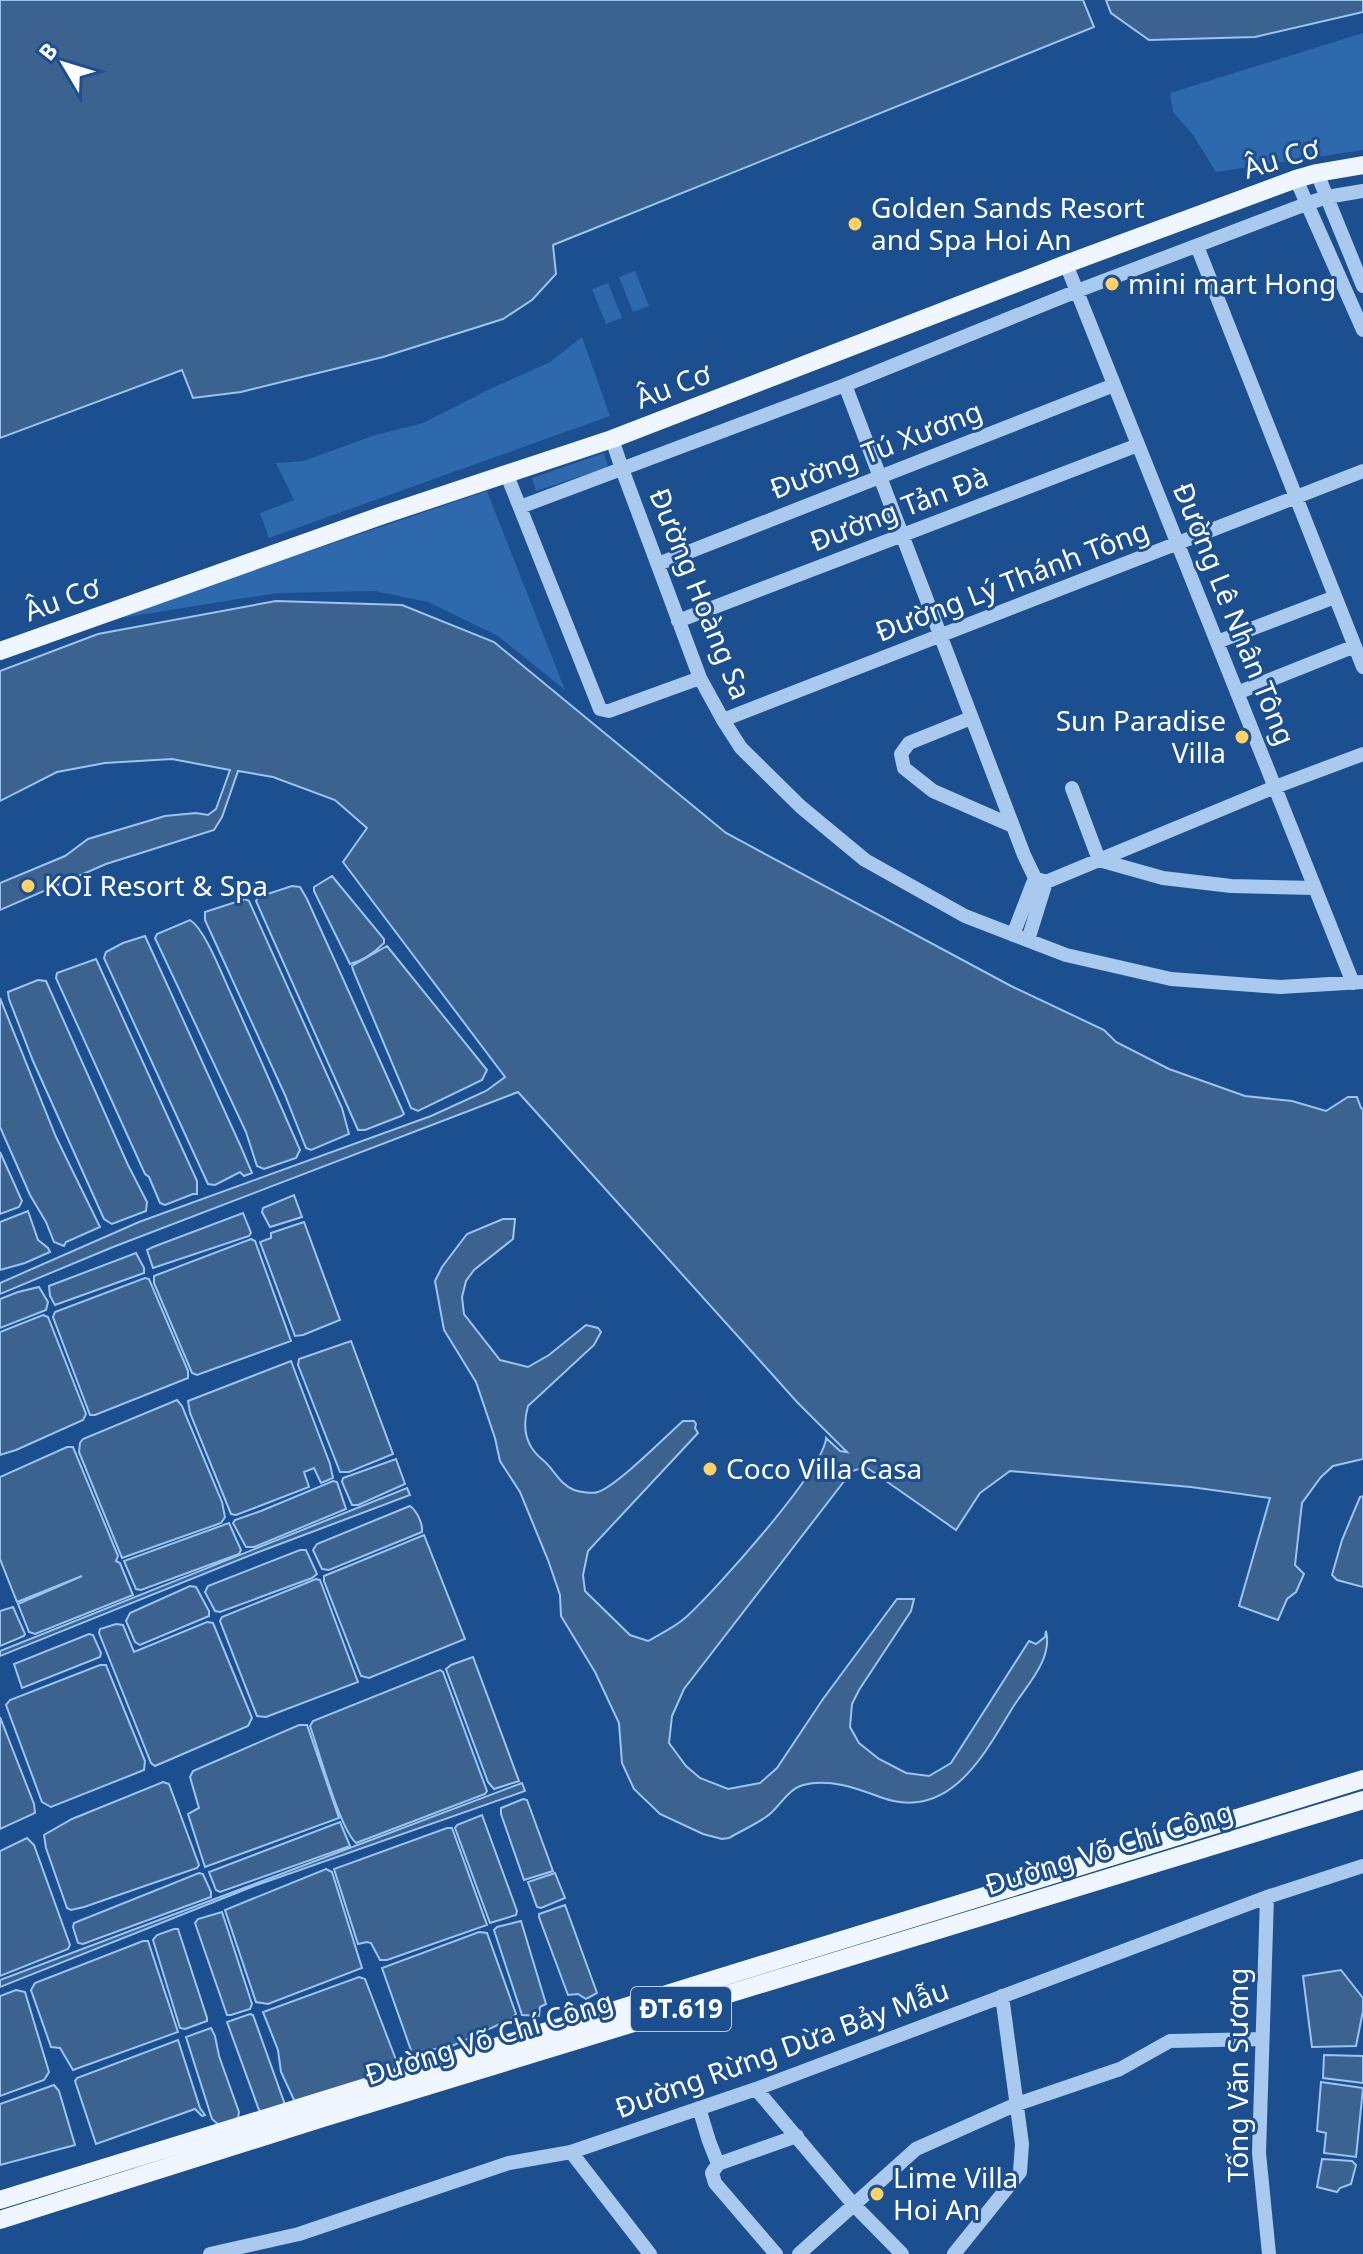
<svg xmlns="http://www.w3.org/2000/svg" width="1363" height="2254" font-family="'Noto Sans',sans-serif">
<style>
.green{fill:#2e69ad}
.water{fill:#3c6290;stroke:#9cc4f0;stroke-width:2}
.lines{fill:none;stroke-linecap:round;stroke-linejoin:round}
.minor{stroke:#a9c9ee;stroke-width:14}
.major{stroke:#f0f6ff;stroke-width:18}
.poi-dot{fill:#ffd166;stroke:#1b4f8f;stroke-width:3}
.labels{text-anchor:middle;stroke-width:6;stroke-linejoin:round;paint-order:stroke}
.shield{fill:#1b4f8f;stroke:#bbcadd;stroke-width:2}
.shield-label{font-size:26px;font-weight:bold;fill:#fff}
.street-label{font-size:28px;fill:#fff;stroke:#1b4f8f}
.poi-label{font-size:28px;fill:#fff;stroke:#1b4f8f;text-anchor:start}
</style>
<rect width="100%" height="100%" fill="#1b4f8f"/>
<path class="green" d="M1363,33V150L1216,172L1193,135L1173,112L1170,93Z
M635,271L649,306L633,312L619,277Z
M608,283L622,318L606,324L592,289Z
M582,337L610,416L269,538L260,513L294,500L276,463L304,461L372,436L423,423L490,389L550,362Z
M604,453L608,467L536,491L532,478Z
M487,491L565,690L498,636L428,602L374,591L277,593L102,621Z"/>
<path class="water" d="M0,0H1083L1094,27L553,245L556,274L532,300L503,319L383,357L241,392L193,398L182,370L0,438Z
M1106,0H1363V12L1255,37L1149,40L1111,13Z
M276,601L402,605L494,642L726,833L1011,986L1104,1030L1116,1042L1169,1069L1245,1096L1292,1101L1326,1111L1348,1097H1357L1361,1108L1363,1109V1459L1333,1466L1321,1477L1302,1503L1295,1565L1304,1574L1296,1592L1287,1599L1278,1620L1239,1606L1270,1498L1191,1487L1010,1471L980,1493L956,1530L866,1467L852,1471L684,1689L672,1716L669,1743L686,1766L700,1778L728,1789L760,1783L777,1768L823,1699L897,1599H914L911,1611L859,1690L852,1704L850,1727L859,1743L879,1759L906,1773L929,1776L951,1763L1029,1641L1036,1644L1045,1637L1046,1631C1053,1659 1027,1685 1013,1707C984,1755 949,1823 880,1797C856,1788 829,1778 803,1785C789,1789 781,1804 771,1813C760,1823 742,1830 729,1838L722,1839L703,1834L660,1814L634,1789L622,1763L619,1723L595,1672L561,1616L560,1595L548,1560L520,1492L500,1461L495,1438L476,1382L444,1330L435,1281L442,1267L467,1234L503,1219H515L513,1239L474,1270L466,1281L462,1297L464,1314L500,1360L528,1367L549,1355L586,1325L598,1328L601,1332L594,1345L528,1406C522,1427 525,1446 543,1460C554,1469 560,1485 574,1490C580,1492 593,1494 598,1492C617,1486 666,1436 683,1421H694L696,1424L695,1428L698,1433L588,1551L583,1575L585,1591L630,1635L648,1641C660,1634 675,1627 685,1618C713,1593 824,1470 826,1438L840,1451L847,1452L797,1402L518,1092L113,1247L0,1294V1283L139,1222L431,1116L486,1091L505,1077L343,862L367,828L335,800L273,777L238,771L222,817L214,830L106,864L0,910V883L65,856L88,839L165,816L196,813L208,815L216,809L230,770L172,759L105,763L57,772L0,801V671L98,634Z
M332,876L384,939V943C375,952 362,961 350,964L314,891V887Z
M292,886L300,887L307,899L404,1114L401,1116L365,1130H358L256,901L258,897Z
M245,899L249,901L342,1108L349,1134L311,1150L306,1148L285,1095L205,920V912Z
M190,920C206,930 223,978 232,996C255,1047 278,1099 300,1150L296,1158L264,1169L257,1166L246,1132L155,938L157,934Z
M145,936L241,1147L252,1173L244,1176L240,1172L215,1185L208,1184L104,958L106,952L123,943Z
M387,946L487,1070L482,1080L418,1111L411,1108L353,970L352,966Z
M96,959L197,1181V1194H193L165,1205L160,1203L149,1177L145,1174L56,978L57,973Z
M38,980L46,981L128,1165L147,1202L146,1211L112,1224L104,1219L33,1061L9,999L8,992Z
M0,998L56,1137L100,1227L66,1242L64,1246L54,1242L46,1222L30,1195L0,1127Z
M0,1152L22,1201L19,1207L0,1214Z
M294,1195L302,1217L270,1227L262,1212L263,1208Z
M28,1211L38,1240L48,1248L50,1252L25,1263L0,1270V1222Z
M243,1213L251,1233L249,1236L153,1268L147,1250L153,1247Z
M304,1222L340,1320L303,1335L295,1336L260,1242L271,1238V1233Z
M251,1239L255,1241L291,1341L197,1375L192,1373L154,1283V1276Z
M136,1253L144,1268V1273L55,1305L50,1296L49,1286Z
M145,1278L149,1279L188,1371V1378L95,1415H90L53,1317L55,1312Z
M39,1287L48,1302L46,1310L0,1328V1299L18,1292Z
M43,1315L48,1317L86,1414L83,1420L16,1450L0,1455V1332Z
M351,1341L393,1454L349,1472H340L298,1365L299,1359Z
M291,1361L330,1464L333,1478L321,1483L314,1468L304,1472L309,1487L236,1515L231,1514L190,1413L188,1401Z
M177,1400L182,1406L222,1502L225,1517L221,1523L122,1558L79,1452L80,1443L83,1439Z
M67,1447H73L118,1556L116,1561L120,1563L133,1595L35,1634L29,1632L18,1604L82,1576L17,1602L0,1559V1477Z
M396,1459L405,1484L358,1505H352L342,1482L343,1478Z
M333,1481L337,1482L346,1509L254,1547H246L233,1523L235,1520L261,1511Z
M407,1488L410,1495L256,1553L0,1656V1651Z
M1363,1496V1587L1337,1580L1332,1575L1342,1540L1360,1497Z
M410,1506C417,1511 423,1524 422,1532L329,1570L322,1569L313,1550L317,1544Z
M229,1523L241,1550L239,1554L141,1590L136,1589L124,1561Z
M424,1535L465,1639L369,1678L361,1676L324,1581V1576Z
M300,1550H306L317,1574L312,1578L220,1612L215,1611L205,1592L208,1586Z
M316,1579L320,1580L358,1682L266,1717L257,1716L220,1621L222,1617Z
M190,1586L196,1587L209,1611V1616L140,1645L135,1642L126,1621L130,1613Z
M13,1607L25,1634L24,1636L0,1646V1611Z
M207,1622L213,1623L252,1718L248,1726L155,1766L151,1763L99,1633L100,1629L116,1624L123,1625L134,1652Z
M89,1634L93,1635L101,1653L100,1657L22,1688L14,1664Z
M473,1657L519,1781L494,1789L488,1782L446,1669L451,1665Z
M100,1665H106L145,1761L144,1770L51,1807L42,1802L6,1705L10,1700Z
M440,1670L443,1672L487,1791L485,1794L356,1843C339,1827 319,1751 310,1726L313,1721Z
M0,1717L34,1804L35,1813L0,1829Z
M299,1725H307L339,1818L205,1867L188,1814L199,1808L190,1777L193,1771Z
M163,1782L169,1784L199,1865L197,1868L84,1907L71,1910L67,1908L46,1848L44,1835L72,1819Z
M522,1783L525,1791L254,1886L0,1987V1980Z
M523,1799L527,1800L553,1871L524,1880L501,1814V1808Z
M482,1815L517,1911L516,1915L490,1923L455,1828L457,1825Z
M340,1822L350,1846L220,1892L216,1890L209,1872Z
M447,1828H452L487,1925L387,1960H380L371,1943L367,1942L358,1944L334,1869Z
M27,1838L34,1845L70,1945L68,1949L0,1976V1851Z
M326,1869L332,1872L362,1968L268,2004L256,2002L225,1910Z
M199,1873L203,1874L211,1892V1897L83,1944L78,1943L73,1927L74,1923Z
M555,1873L565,1898L541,1908L537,1907L528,1882Z
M565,1905L597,1993L586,1999L578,1994L568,1995L539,1917V1914Z
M222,1912L252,2004L250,2009L231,2015H227L195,1923L198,1919Z
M521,1921L546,2004L540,2007L539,2016L522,2015L494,1930L497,1927Z
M174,1929H178L207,2018V2021L185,2029L180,2028L153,1940L157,1935Z
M479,1932L487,1933L516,2014L511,2019L452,2046L412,2053L382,1968Z
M143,1941H148L178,2032L73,2070L60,2048L51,2047L31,1990L35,1983Z
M1341,1970L1363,1998V2011L1356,2046L1312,2047L1303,1976Z
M359,1977L365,1979L398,2065L393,2071L295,2102L281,2072L278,2050L263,2012Z
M16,1990L25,1992L49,2072L44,2080L0,2096V1996Z
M250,2014L253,2015L284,2102V2106L265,2114L259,2110L227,2022Z
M211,2028L215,2036L219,2056L239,2112L238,2118L220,2126L212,2119L186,2037Z
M178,2040L200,2108L205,2115L202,2116L195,2109L96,2144L75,2081L77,2078Z
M1324,2055L1363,2056V2083L1323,2078Z
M1321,2082L1363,2088L1356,2157L1324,2153L1326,2133L1317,2131Z
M54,2085L59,2091L75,2145L0,2165V2104Z
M1322,2159L1352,2161L1356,2165L1351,2184L1340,2188L1337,2192L1317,2187Z"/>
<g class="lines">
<path class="minor" d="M1317,173L1363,286
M1296,179L1363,330
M1197,246L1363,667
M1066,264L1353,983
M845,385L1024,855L1035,878L1046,882
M612,439L622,469L700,678L723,720L741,748L801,807L865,860L965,916L1066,955L1171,979L1280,987L1363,982
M507,475L600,709L609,711L700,678
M520,507L845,385L1077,291L1309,203L1327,197L1363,191
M658,564L1114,385
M678,621L1138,445
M1217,642L1335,597
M1237,693L1355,646
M971,718L909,743L901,754L904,768L933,791L1013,826
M723,720L1363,471
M1072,788L1099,860L1163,878L1231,886L1315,888
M1046,882L1275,787L1363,754
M1013,935L1035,878
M1028,940L1046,882
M1267,1897L1259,2153L1269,2254
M756,2089L853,2204L902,2254
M699,2108L709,2141L718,2164
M571,2152L650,2254
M210,2254L299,2234L509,2163L571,2152L756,2089L1267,1897L1363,1866
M776,2254L715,2183L712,2173L718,2164L797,2136
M799,2254L916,2149L1017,2104L1120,2069L1170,2041L1262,2039
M954,2254L1020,2172L1022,2144L1002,1996"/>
<path class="major" d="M0,651L383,515L612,439L1066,264L1296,179L1317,173L1363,165
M0,2200L1363,1779
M0,2220L323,2118L1363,1800"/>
</g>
<g class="poi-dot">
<circle cx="855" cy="224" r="8"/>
<circle cx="1112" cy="284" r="8"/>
<circle cx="1242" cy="737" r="8"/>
<circle cx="28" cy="886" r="8"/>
<circle cx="710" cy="1469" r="8"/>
<circle cx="877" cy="2194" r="8"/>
</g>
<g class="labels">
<rect class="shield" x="631" y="1987" width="100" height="44" rx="6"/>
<g class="shield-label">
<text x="681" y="2018">ĐT.619</text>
</g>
<g class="street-label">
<text transform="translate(1281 158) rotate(-17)" y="10">Âu Cơ</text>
<text transform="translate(673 386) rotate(-21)" y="10">Âu Cơ</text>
<text transform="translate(876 450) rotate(-21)" y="10">Đường Tú Xương</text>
<text transform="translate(899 509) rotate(-21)" y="10">Đường Tản Đà</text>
<text transform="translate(1012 581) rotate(-21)" y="10">Đường Lý Thánh Tông</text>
<text transform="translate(700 594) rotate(68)" y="10">Đường Hoàng Sa</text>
<text transform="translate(62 599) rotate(-20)" y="10">Âu Cơ</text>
<text transform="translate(1234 614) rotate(68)" y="10">Đường Lê Nhân Tông</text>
<text transform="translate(1109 1848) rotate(-17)" y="10">Đường Võ Chí Công</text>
<text transform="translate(489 2038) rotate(-17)" y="10">Đường Võ Chí Công</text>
<text transform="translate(782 2049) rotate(-20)" y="10">Đường Rừng Dừa Bảy Mẫu</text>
<text transform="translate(1238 2075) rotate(-90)" y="10">Tống Văn Sương</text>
</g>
<g class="poi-label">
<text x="871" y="218">Golden Sands Resort<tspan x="871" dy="32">and Spa Hoi An</tspan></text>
<text x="1128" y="294">mini mart Hong</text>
<text x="1226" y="731" text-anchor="end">Sun Paradise<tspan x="1226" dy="32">Villa</tspan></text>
<text x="44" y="896">KOI Resort &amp; Spa</text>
<text x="726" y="1479">Coco Villa Casa</text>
<text x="893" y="2188">Lime Villa<tspan x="893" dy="32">Hoi An</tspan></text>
</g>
</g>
<g transform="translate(64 64) rotate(308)" stroke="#1b4f8f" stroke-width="6" paint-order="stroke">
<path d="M0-6L14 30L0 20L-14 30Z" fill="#ffffff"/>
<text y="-12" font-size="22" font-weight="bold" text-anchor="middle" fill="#ffffff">B</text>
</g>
</svg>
